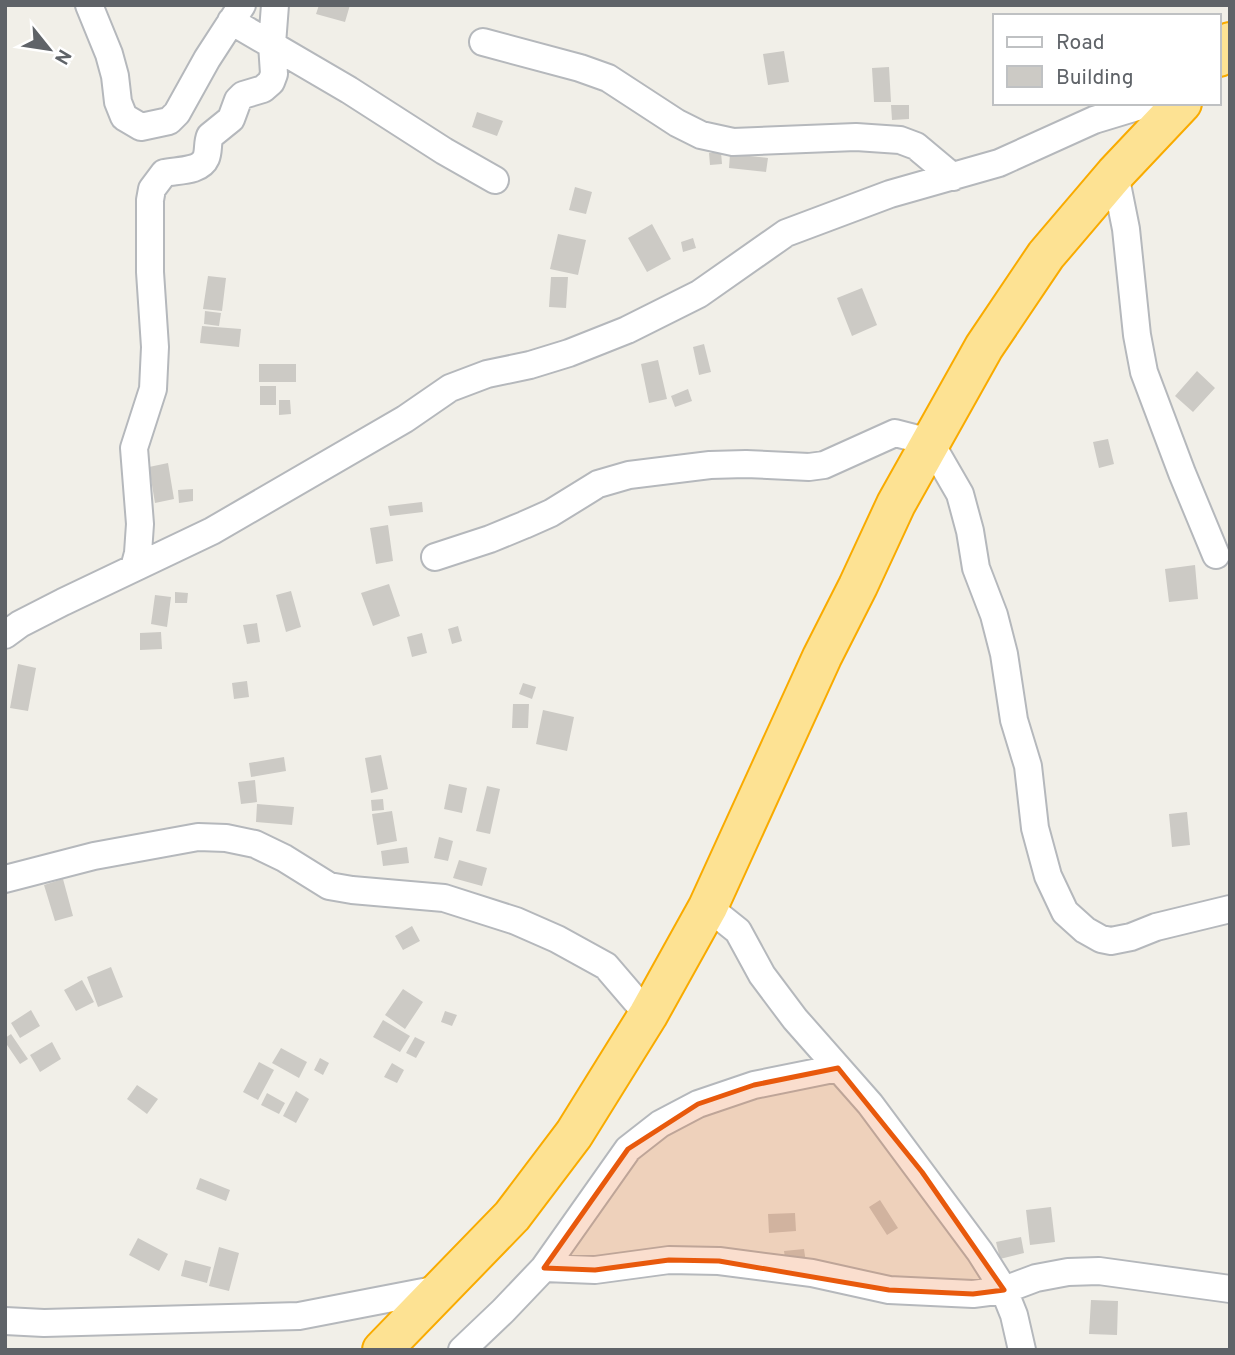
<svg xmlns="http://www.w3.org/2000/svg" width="1235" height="1355" font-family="Overpass,sans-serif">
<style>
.building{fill:#cccac5}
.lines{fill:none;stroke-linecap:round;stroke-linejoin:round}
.street-casing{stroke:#b5b8bc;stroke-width:30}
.highway-casing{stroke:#f9ab00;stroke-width:42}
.street{stroke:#fff;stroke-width:26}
.highway{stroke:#fde293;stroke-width:38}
.marked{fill:#e8590c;fill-opacity:0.2;stroke:#e8590c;stroke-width:5;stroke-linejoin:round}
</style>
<rect width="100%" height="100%" fill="#f1efe8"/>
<path class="building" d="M319,5H350L345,22L316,14Z
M784,51L789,82L768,85L763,54Z
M889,67L891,102H874L872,68Z
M891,105H909V119L892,120Z
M477,112L503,121L497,136L472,127Z
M721,152L722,164L710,165L709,153Z
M730,154L768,158L766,172L729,168Z
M575,187L592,192L586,214L569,210Z
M652,224L671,259L647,272L628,238Z
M558,234L586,240L578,275L550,269Z
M693,238L696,248L683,252L681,242Z
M208,276L226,278L222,311L203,309Z
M551,277H568L566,308L549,307Z
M862,288L877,325L852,336L837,298Z
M205,311L221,313L219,326L204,324Z
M202,326L241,329L239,347L200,343Z
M704,344L711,372L699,375L693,347Z
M658,360L667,399L649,403L641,364Z
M259,364H296V382H259Z
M1197,371L1215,388L1193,412L1175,396Z
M260,386H276V405H260Z
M688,389L692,401L675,407L671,396Z
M279,400H290L291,414L279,415Z
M1108,439L1114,464L1099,468L1093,442Z
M168,463L174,499L155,503L149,467Z
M193,489V501L179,503L178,490Z
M422,502L423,512L390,516L388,506Z
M388,525L393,561L376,564L370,528Z
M1195,565L1198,599L1169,602L1165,569Z
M389,584L400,616L373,626L361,593Z
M291,591L301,627L286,632L276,595Z
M175,592L188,593L187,603H175Z
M155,595L171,597L167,627L151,624Z
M257,623L260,642L247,644L243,625Z
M458,626L462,641L452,644L448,629Z
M161,632L162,649L140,650V633Z
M422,633L427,653L412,657L407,637Z
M18,664L36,668L28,711L10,708Z
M247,681L249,697L234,699L232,683Z
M523,683L536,687L532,699L519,694Z
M513,704H529L528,728H512Z
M543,710L574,717L567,751L536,744Z
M381,755L388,789L371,793L365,758Z
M284,757L286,771L251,777L249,763Z
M255,780L257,802L241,804L238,782Z
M449,784L467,788L462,813L444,809Z
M487,786L500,789L490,834L476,831Z
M383,799L384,810L372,811L371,800Z
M257,804L294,807L292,825L256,822Z
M392,811L397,841L377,845L372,814Z
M1187,812L1190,845L1172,847L1169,814Z
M439,837L453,841L448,861L434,858Z
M407,847L409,863L383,866L381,851Z
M459,860L487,868L482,886L453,878Z
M63,879L73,916L55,921L44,885Z
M412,926L420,941L403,950L395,936Z
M111,967L123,997L98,1007L87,977Z
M82,980L94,1002L76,1011L64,990Z
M403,989L423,1002L405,1029L385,1015Z
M31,1010L40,1026L20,1038L11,1023Z
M445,1011L457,1015L452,1026L441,1022Z
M383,1020L410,1036L400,1052L373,1037Z
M11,1034L28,1059L20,1064L5,1042V1038Z
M415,1037L425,1042L416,1058L406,1053Z
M52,1042L61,1059L40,1072L30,1055Z
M281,1048L307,1062L299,1078L272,1063Z
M320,1058L329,1063L323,1075L314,1070Z
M259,1062L274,1070L258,1100L243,1092Z
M392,1063L404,1070L397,1083L384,1077Z
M137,1085L158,1099L147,1114L127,1099Z
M296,1091L309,1099L296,1123L283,1116Z
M267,1093L285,1103L279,1114L261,1105Z
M200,1178L230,1190L226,1201L196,1189Z
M880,1200L898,1228L887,1235L869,1207Z
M1051,1207L1055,1242L1030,1245L1026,1210Z
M795,1213L796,1231L769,1233L768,1214Z
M1021,1237L1024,1253L1000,1259L996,1242Z
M138,1238L168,1254L159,1271L129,1255Z
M219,1247L239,1253L229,1291L209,1286Z
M804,1249L806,1263L786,1265L784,1251Z
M185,1260L211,1267L207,1283L181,1276Z
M1091,1300L1118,1301L1117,1335L1089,1334Z"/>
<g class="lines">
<defs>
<path id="street" d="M89,5L109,54L115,76L118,102L124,117L141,127L169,121L177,113L207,59L242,5
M231,21L349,90L444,151L495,180
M483,42L580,68L608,78L677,123L701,135L733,142L856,137L900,140L916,146L953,177
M1115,174L1126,229L1137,335L1144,372L1182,473L1216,555
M435,557L490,539L524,525L551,513L598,484L629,475L710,465L746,464L809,467L824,465L895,433L930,442L960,494L970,531L976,568L994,615L1004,654L1014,720L1028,766L1035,828L1048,876L1065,912L1085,930L1101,939L1111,941L1131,937L1156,927L1230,909
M134,568L138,553L140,524L134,448L153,389L155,347L150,272V200L152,189L164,173C177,170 200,172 206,158C209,151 207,143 210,136L231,119L238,100L243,95L263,89L271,82L274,74L272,44L275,5
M5,635L20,624L63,602L212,531L405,419L450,388L487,374L530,365L569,353L627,330L699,294L786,233L890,194L999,163L1094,120L1150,103
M5,879L94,856L198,837L226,838L255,844L284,858L329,886L352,890L444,898L516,921L557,939L606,966L648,1015
M708,907L738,931L762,975L795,1019L870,1104L980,1252L1004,1290L1014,1315L1022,1350
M544,1268L595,1270L669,1260L719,1261L812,1273L889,1290L973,1294L1004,1290L1036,1278L1068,1272L1099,1271L1230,1289
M5,1321L44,1323L299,1316L444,1288
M462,1350L503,1311L544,1268L628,1149L660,1124L698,1104L754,1085L838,1068"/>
<path id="highway" d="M1219,57L1230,42
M382,1350L512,1216L574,1134L648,1015L708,907L822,657L858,586L896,504L984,347L1046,255L1115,174L1182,103"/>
</defs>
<use href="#street" class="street-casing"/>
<use href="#highway" class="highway-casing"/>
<use href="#street" class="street"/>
<use href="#highway" class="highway"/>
</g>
<path class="marked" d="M838,1068L922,1172L1004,1290L973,1294L889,1290L719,1261L669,1260L595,1270L544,1268L628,1149L698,1104L754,1085Z"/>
<rect width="1235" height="1355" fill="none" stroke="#5f6368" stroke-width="14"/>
<rect x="993" y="14" width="228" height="91" fill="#ffffff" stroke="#bfc1c3" stroke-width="2"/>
<rect x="1007" y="37" width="35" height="10" fill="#ffffff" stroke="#bfc1c3" stroke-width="2"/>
<text x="1056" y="49" font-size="21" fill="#5f6368">Road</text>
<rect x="1007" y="66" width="35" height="21" fill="#cccac5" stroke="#bfc1c3" stroke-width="2"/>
<text x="1056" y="84" font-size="21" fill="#5f6368">Building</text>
<g transform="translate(49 49) rotate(120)" stroke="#ffffff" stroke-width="5" paint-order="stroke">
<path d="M0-5L12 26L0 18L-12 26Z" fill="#5f6368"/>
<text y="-10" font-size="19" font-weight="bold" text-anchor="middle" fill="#5f6368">N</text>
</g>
</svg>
